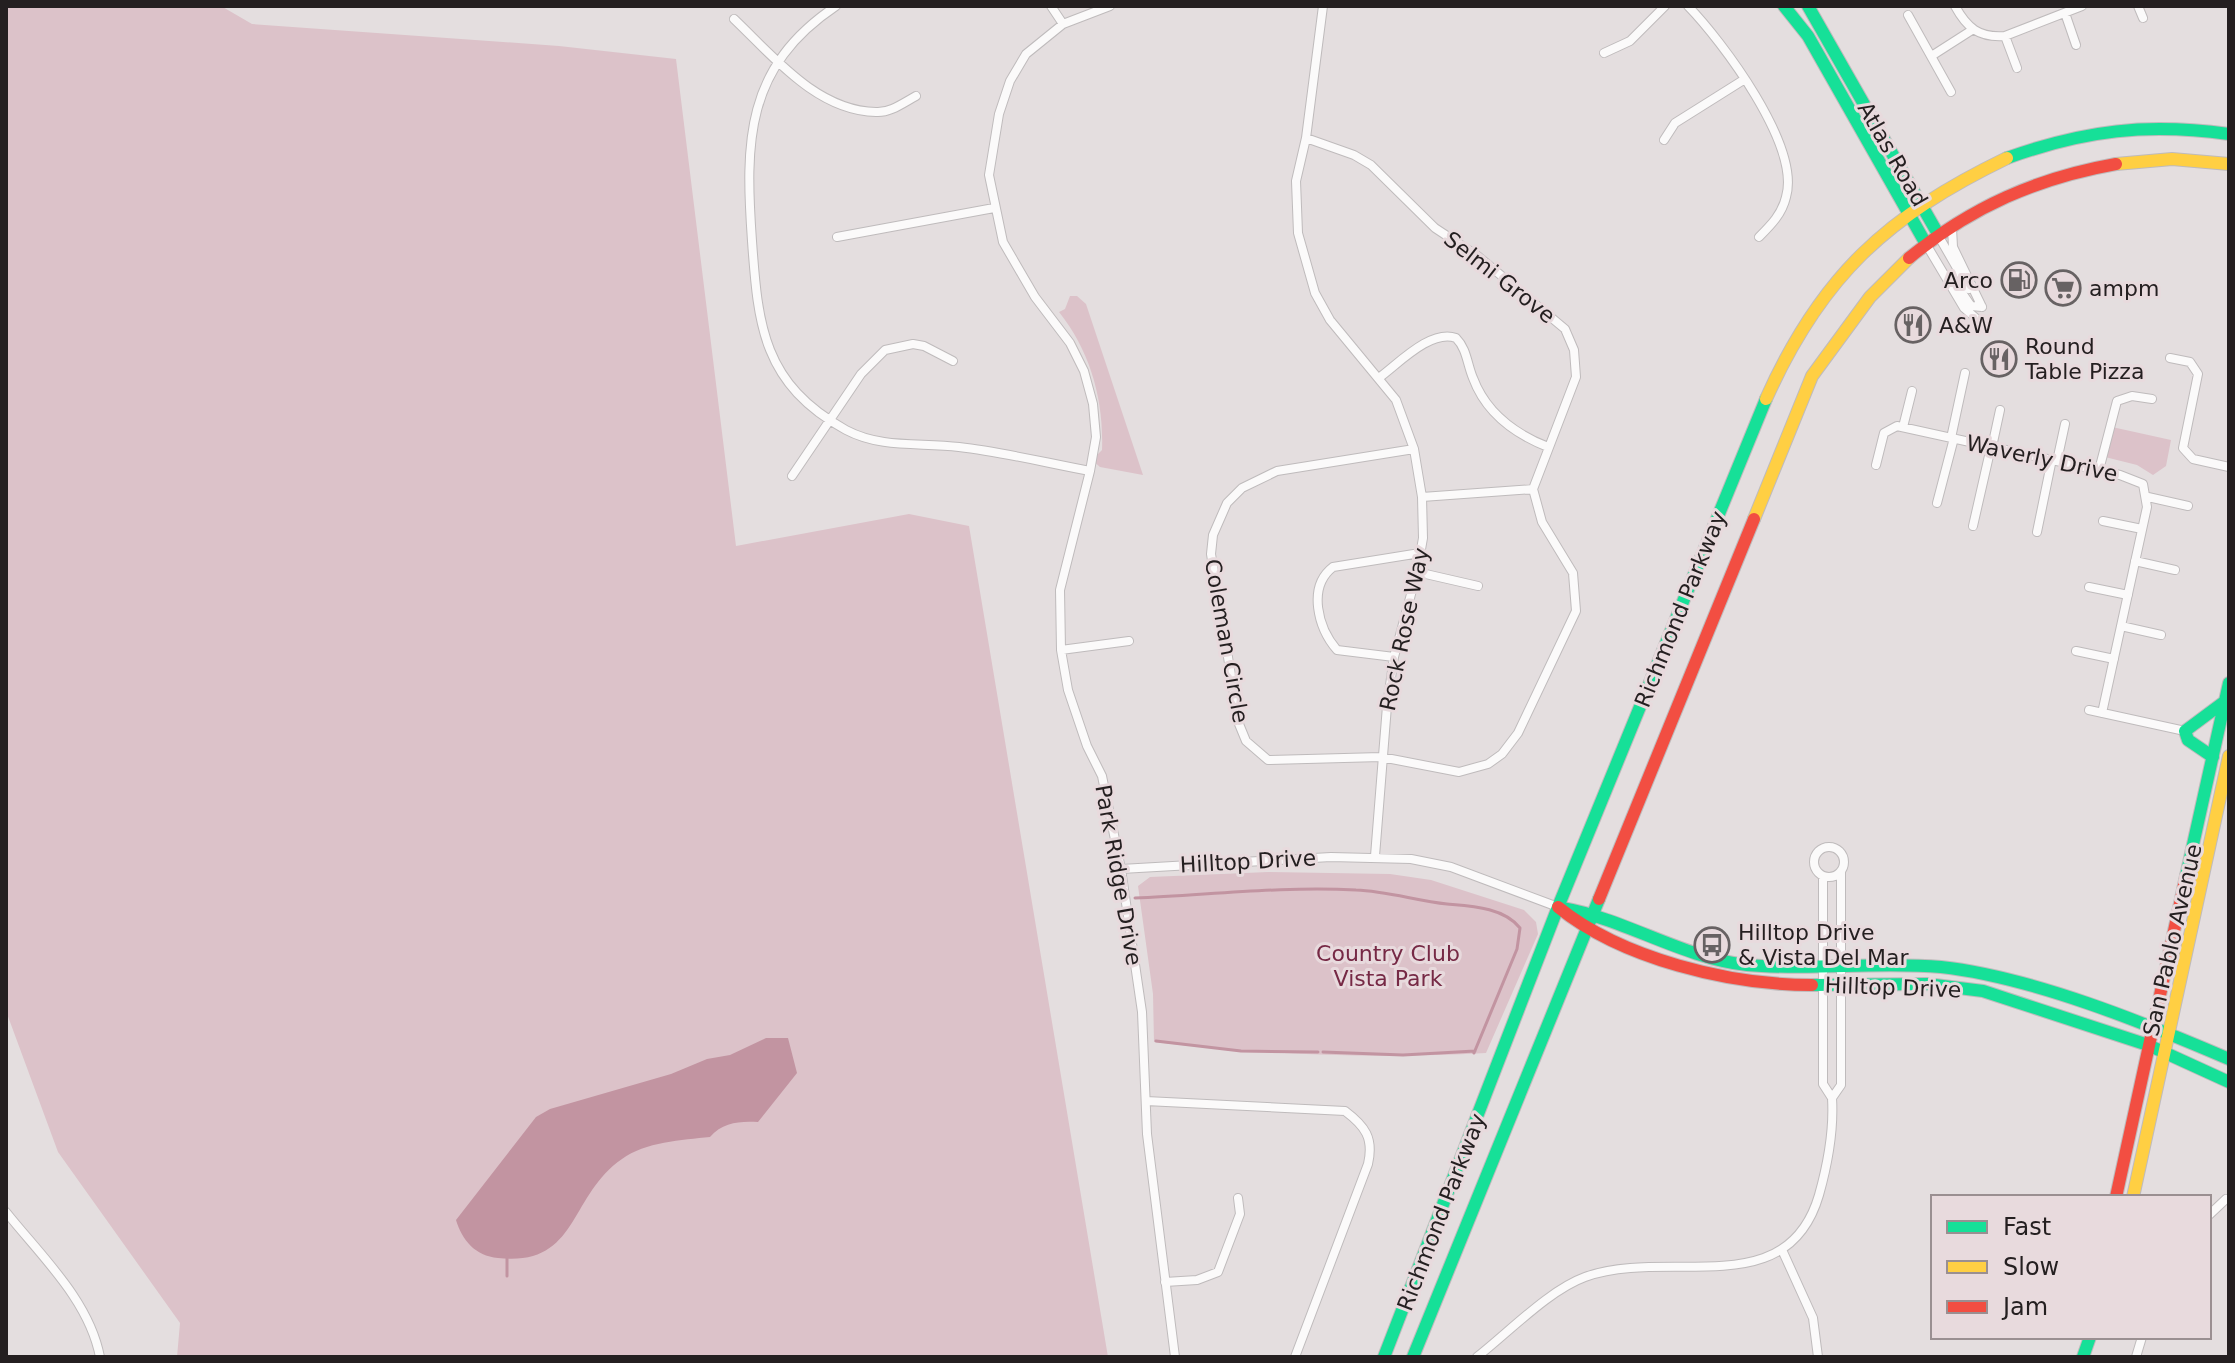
<svg xmlns="http://www.w3.org/2000/svg" width="2235" height="1363" font-family="'DejaVu Sans',sans-serif">
<style>
.green{fill:#dcc2c9}
.water{fill:#c294a1}
.lines{fill:none;stroke-linecap:round;stroke-linejoin:round}
.stream{stroke:#c294a1;stroke-width:3}
.street-casing{stroke:#bfbbbc;stroke-width:10}
.fast-casing{stroke:#bfbbbc;stroke-width:14}
.slow-casing{stroke:#bfbbbc;stroke-width:14}
.jam-casing{stroke:#bfbbbc;stroke-width:14}
.street{stroke:#fbfafa;stroke-width:8}
.fast{stroke:#16e098;stroke-width:12}
.slow{stroke:#ffcf43;stroke-width:12}
.jam{stroke:#f24e42;stroke-width:12}
.labels{text-anchor:middle;stroke-width:6;stroke-linejoin:round;paint-order:stroke}
.street-label{font-size:22px;fill:#241f20;stroke:#e8dadd}
.poi-label{font-size:22px;fill:#241f20;stroke:#e8dadd;text-anchor:start}
.park-label{font-size:22px;fill:#762945;stroke:#e8dadd}
</style>
<rect width="100%" height="100%" fill="#e4dedf"/>
<path class="green" d="M6,6H221L252,24L559,46L676,59L736,546L909,514L969,526L1108,1357H177L180,1323L58,1152L6,1011Z
M1070,296H1077L1086,304L1143,475L1100,467L1092,460L1102,450C1104,399 1090,351 1059,312L1065,309Z
M2112,427L2171,440L2166,466L2153,475L2137,465L2105,457Z
M1268,872L1390,874L1431,880L1524,910L1536,922L1538,934L1486,1053C1375,1059 1264,1055 1154,1042L1153,994L1138,886L1150,877Z"/>
<path class="water" d="M766,1038H788L797,1073L758,1122C740,1121 723,1122 710,1137C682,1140 645,1142 622,1159C568,1196 579,1267 498,1258C475,1256 462,1240 456,1220L536,1117L550,1109L671,1074L707,1059L730,1055Z"/>
<g class="lines">
<path class="stream" d="M1135,898C1208,895 1283,886 1356,890C1387,891 1417,901 1447,904C1470,906 1504,907 1520,928L1517,949L1474,1053
M1156,1041L1241,1051L1318,1052
M1323,1052L1403,1055L1475,1051
M507,1276V1256"/>
<defs>
<path id="street" d="M836,6C745,67 745,142 752,241C758,326 763,384 846,430C882,449 921,442 959,447C1003,452 1047,463 1090,471
M1051,6L1063,24
M1110,6L1063,24L1026,54L1010,81L999,114L989,175L1003,242L1035,297L1070,343L1084,371L1093,404L1096,437L1090,471L1060,590L1061,650L1068,690L1087,746L1102,776L1121,869L1142,1012L1147,1134L1175,1357
M1323,6L1306,138L1296,181L1298,233L1315,293L1330,320L1396,400L1414,449L1422,497L1423,538L1417,572L1394,657L1387,706L1375,856
M1688,6C1722,41 1801,146 1786,197C1782,214 1771,225 1759,237
M1955,6C1967,28 1979,38 2005,36L2082,6
M2138,6L2143,18
M2065,13L2076,45
M1908,15L1951,92
M734,19C773,56 817,111 876,112C890,113 903,103 916,96
M2005,36L2017,68
M1604,53L1630,41L1665,6
M1933,55L1972,30
M1306,138L1354,155L1371,165L1435,228L1479,257L1565,329L1574,350L1576,377L1533,489L1542,522L1573,573L1576,611L1518,733L1502,754L1488,764L1459,772L1381,757L1268,760L1246,741L1239,724L1211,554L1213,535L1227,503L1242,488L1277,471L1414,449
M1664,140L1675,123L1745,79
M1952,228L1953,247L1982,307
M1938,235L1969,289
M837,237L994,208
M1926,244L1964,308L1977,319
M1949,281L1956,284L1971,306L1982,307
M2170,358L2190,362L2198,374L2183,448L2193,459L2229,467
M1380,377C1399,363 1431,329 1456,338C1467,349 1467,364 1473,378C1486,413 1515,434 1548,447
M1903,427L1912,391
M1951,438L1965,373
M1992,447L2000,410
M2057,461L2065,424
M1876,465L1884,433L1897,426L2120,475L2143,484L2147,507L2102,713
M2099,470L2117,401L2132,396L2152,399
M792,476L861,374L885,350L913,344L924,346L953,361
M1422,497L1533,489
M2148,497L2188,506
M1937,503L1954,438
M2103,521L2142,529
M1973,526L1991,447
M2037,532L2052,459
M2135,561L2175,570
M1417,572L1478,586
M2089,587L2128,595
M2121,626L2161,635
M1061,650L1129,641
M2076,651L2114,659
M1394,657L1337,650C1318,628 1307,587 1333,567L1420,553
M2089,710L2185,731
M1814 862a15 15 0 1 1 30 0a15 15 0 1 1-30 0Z
M1121,869L1331,857L1411,859L1451,867L1558,907
M1823,876V1084L1832,1098
M1832,1098L1841,1085V871
M1146,1101L1345,1111C1365,1126 1374,1138 1368,1164L1295,1357
M6,1212C41,1256 89,1300 100,1357
M2209,1215L2226,1199
M1783,1252L1813,1318L1818,1357
M1165,1282L1197,1280L1218,1272L1240,1214L1238,1198
M1477,1357C1508,1333 1549,1290 1585,1277C1668,1247 1787,1305 1819,1195C1828,1163 1834,1130 1832,1098
M2136,1357L2142,1337"/>
<path id="fast" d="M1784,6L1808,36L1926,244
M1808,6L1938,234
M2007,158C2085,130 2147,123 2229,134
M2213,757L2188,740L2185,731L2224,702
M2186,876L2229,683
M1562,908C1626,919 1682,958 1747,965C1811,971 1877,961 1941,967C2032,977 2145,1023 2229,1059
M1812,985L1927,984L1983,991L2148,1045L2229,1082
M1384,1357L1558,907L1766,399
M1413,1357L1599,899
M2083,1357L2090,1337"/>
<path id="slow" d="M2116,164L2172,159L2229,164
M1766,399C1821,276 1887,216 2007,158
M1754,519L1812,376L1870,297L1909,258
M2133,1197L2229,756"/>
<path id="jam" d="M1909,258C1971,207 2037,178 2116,164
M1599,899L1754,519
M1558,907C1622,959 1730,985 1812,985
M2116,1197L2186,876"/>
</defs>
<use href="#street" class="street-casing"/>
<use href="#fast" class="fast-casing"/>
<use href="#slow" class="slow-casing"/>
<use href="#jam" class="jam-casing"/>
<use href="#street" class="street"/>
<use href="#fast" class="fast"/>
<use href="#slow" class="slow"/>
<use href="#jam" class="jam"/>
</g>
<defs>
<symbol id="fuel-ring" viewBox="-11 -11 22 22"><circle r="9.5" fill="#e8dadd" stroke="#676263" stroke-width="1.5"/><path d="M-5.5-6h7V0h2V4h1.3V-2.5L3-4.5l.8-.8L6-3V5H2.5V1h-1V6h-7ZM-4.2-4.7v3.2H.2V-4.7Z" fill="#676263"/></symbol>
<symbol id="supermarket-ring" viewBox="-11 -11 22 22"><circle r="9.5" fill="#e8dadd" stroke="#676263" stroke-width="1.5"/><path d="M-6-5.5h2.5l.6 2H6L4.5 2H-2.5L-4.4-4H-6ZM-1.5 3.2a1.3 1.3 0 1 0 .1 0ZM3 3.2a1.3 1.3 0 1 0 .1 0Z" fill="#676263"/></symbol>
<symbol id="restaurant-ring" viewBox="-11 -11 22 22"><circle r="9.5" fill="#e8dadd" stroke="#676263" stroke-width="1.5"/><path d="M-5-6h1v4h1v-4h1v4h1v-4h1v5L-1.5 .5V6h-2V.5L-5-1ZM5-6V6H3V1.5H1.5Q1.5-4 5-6Z" fill="#676263"/></symbol>
<symbol id="bus-ring" viewBox="-11 -11 22 22"><circle r="9.5" fill="#e8dadd" stroke="#676263" stroke-width="1.5"/><path d="M-5-6H5V4H4V6H2V4H-2V6H-4V4H-5ZM-3.5-4V0h7V-4ZM-3.5 1.2v1.5H-2V1.2ZM2 1.2v1.5H3.5V1.2Z" fill="#676263"/></symbol>
</defs>
<g fill-rule="evenodd">
<use href="#fuel-ring" x="1999" y="260" width="40" height="40"/>
<use href="#supermarket-ring" x="2043" y="268" width="40" height="40"/>
<use href="#restaurant-ring" x="1893" y="305" width="40" height="40"/>
<use href="#restaurant-ring" x="1979" y="339" width="40" height="40"/>
<use href="#bus-ring" x="1692" y="925" width="40" height="40"/>
</g>
<g class="labels">
<g class="street-label">
<text transform="translate(1893 154) rotate(60)" y="8">Atlas Road</text>
<text transform="translate(1500 277) rotate(38)" y="8">Selmi Grove</text>
<text transform="translate(2042 458) rotate(12)" y="8">Waverly Drive</text>
<text transform="translate(1680 609) rotate(-68)" y="8">Richmond Parkway</text>
<text transform="translate(1404 629) rotate(-78)" y="8">Rock Rose Way</text>
<text transform="translate(1227 641) rotate(80)" y="8">Coleman Circle</text>
<text transform="translate(1248 861) rotate(-3)" y="8">Hilltop Drive</text>
<text transform="translate(1119 875) rotate(80)" y="8">Park Ridge Drive</text>
<text transform="translate(2172 940) rotate(-77)" y="8">San Pablo Avenue</text>
<text transform="translate(1893 987) rotate(2)" y="8">Hilltop Drive</text>
<text transform="translate(1441 1212) rotate(-69)" y="8">Richmond Parkway</text>
</g>
<g class="poi-label">
<text x="1993" y="288" text-anchor="end">Arco</text>
<text x="2089" y="296">ampm</text>
<text x="1939" y="333">A&amp;W</text>
<text x="2025" y="354">Round<tspan x="2025" dy="25">Table Pizza</tspan></text>
<text x="1738" y="940">Hilltop Drive<tspan x="1738" dy="25">&amp; Vista Del Mar</tspan></text>
</g>
<g class="park-label">
<text x="1388" y="961">Country Club<tspan x="1388" dy="25">Vista Park</tspan></text>
</g>
</g>
<rect width="2235" height="1363" fill="none" stroke="#241f20" stroke-width="16"/>
<rect x="1931" y="1195" width="280" height="144" fill="#e8dadd" stroke="#9a8f91" stroke-width="2"/>
<rect x="1947" y="1221" width="40" height="12" fill="#16e098" stroke="#9a8f91" stroke-width="2"/>
<text x="2003" y="1235" font-size="24" fill="#241f20">Fast</text>
<rect x="1947" y="1261" width="40" height="12" fill="#ffcf43" stroke="#9a8f91" stroke-width="2"/>
<text x="2003" y="1275" font-size="24" fill="#241f20">Slow</text>
<rect x="1947" y="1301" width="40" height="12" fill="#f24e42" stroke="#9a8f91" stroke-width="2"/>
<text x="2003" y="1315" font-size="24" fill="#241f20">Jam</text>
</svg>
